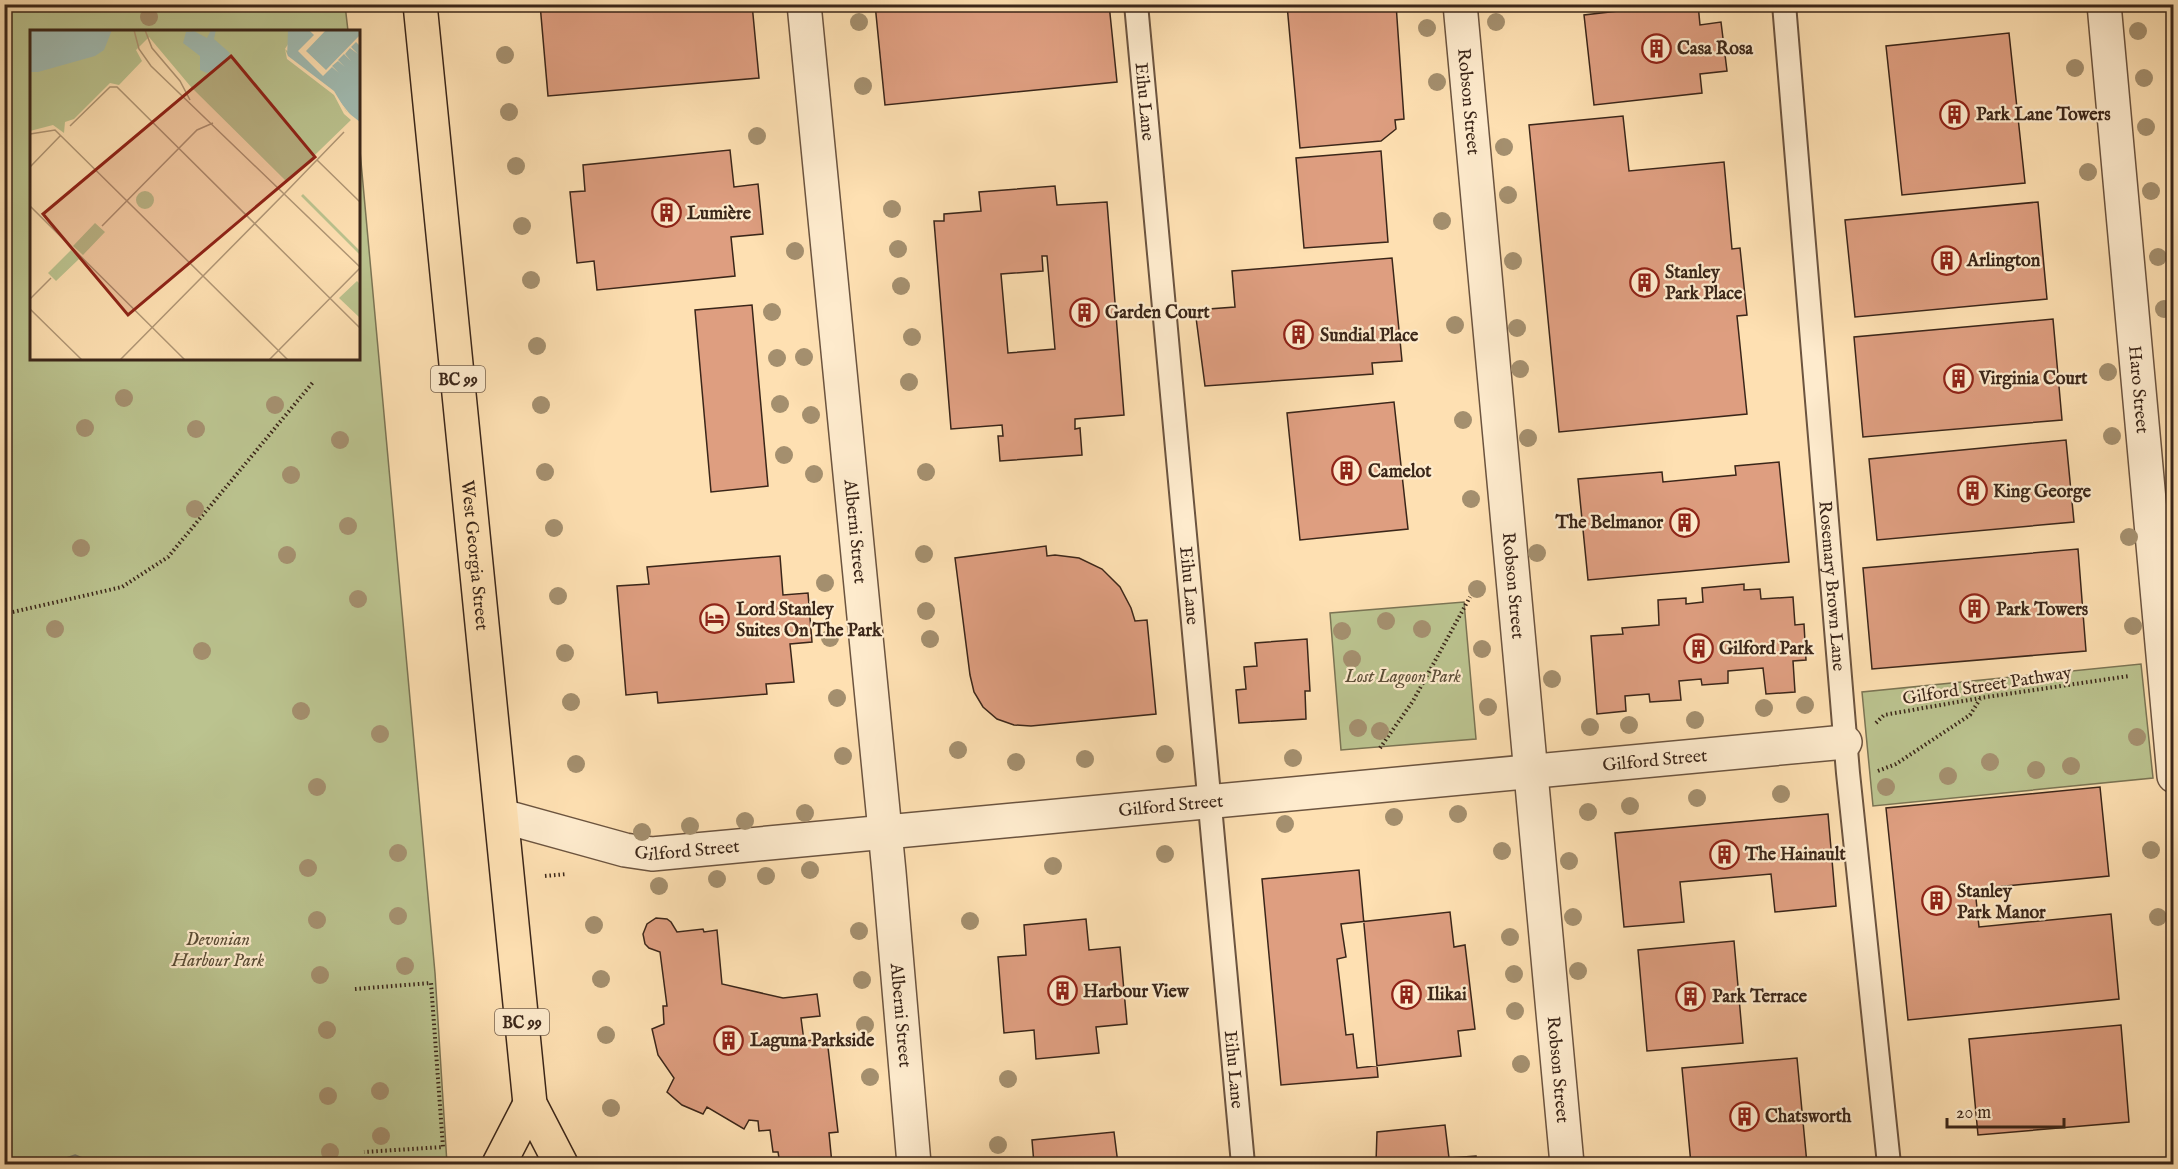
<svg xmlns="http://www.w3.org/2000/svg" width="2178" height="1169" font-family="'IM FELL English',serif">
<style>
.green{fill:#bbc38f;stroke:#7b7454;stroke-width:1.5}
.water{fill:#a1bcb3;stroke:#788075;stroke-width:1.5}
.building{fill:#de9e80;stroke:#3b2619;stroke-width:1.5;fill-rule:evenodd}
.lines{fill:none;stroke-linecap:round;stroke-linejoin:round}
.lane-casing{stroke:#6c543f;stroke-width:26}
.street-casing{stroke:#6c543f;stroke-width:36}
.highway-casing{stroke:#3b2619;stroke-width:36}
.path{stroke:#3b2619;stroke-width:4;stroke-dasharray:1.5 3;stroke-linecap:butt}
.lane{stroke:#feebcd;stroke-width:22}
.street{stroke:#feebcd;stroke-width:33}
.highway{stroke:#fee0b2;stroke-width:33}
.tree{fill:#a48f6e}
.labels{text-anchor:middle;stroke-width:4.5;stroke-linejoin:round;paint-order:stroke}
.shield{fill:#feebcd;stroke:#76614f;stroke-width:1.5}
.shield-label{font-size:16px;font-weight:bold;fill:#3b2619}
.poi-label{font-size:18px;font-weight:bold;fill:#3b2619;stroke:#feebcd;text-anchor:start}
.street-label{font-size:18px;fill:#3b2619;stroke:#feebcd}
.park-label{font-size:18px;font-style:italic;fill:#5b4d36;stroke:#feebcd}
.inset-road{fill:none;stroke:#b09675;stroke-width:1.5}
.view{fill:#8f2418;fill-opacity:0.15;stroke:#8f2418;stroke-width:3}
.inset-edge{fill:none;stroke:#3b2619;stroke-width:3}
</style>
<rect width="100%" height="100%" fill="#fee0b2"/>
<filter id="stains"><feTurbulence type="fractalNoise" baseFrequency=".00333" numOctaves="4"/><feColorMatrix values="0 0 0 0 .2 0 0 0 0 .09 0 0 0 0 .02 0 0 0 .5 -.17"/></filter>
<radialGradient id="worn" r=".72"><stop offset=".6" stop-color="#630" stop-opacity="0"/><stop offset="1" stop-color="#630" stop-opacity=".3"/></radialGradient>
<path class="green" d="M5,5H345L348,31L32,32V358H358L359,140L435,973L447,1164H5Z
M1464,602L1476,739L1341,750L1330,613Z
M2141,664L2153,778L1873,806L1862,692Z"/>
<path class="water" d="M75,1155L97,1164H48Z"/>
<path class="building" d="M540,4H752L759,78L548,96Z
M875,4H1109L1117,82L885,105Z
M1169,4H1221L1169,9Z
M1282,4H1396L1404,119L1395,120L1396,129L1381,141L1300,148L1287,5Z
M1679,4H1698L1700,25L1721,22L1727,71L1700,74L1702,93L1594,105L1584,15Z
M2009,33L2025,183L1902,195L1886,46Z
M1623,116L1629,171L1724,162L1732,249L1740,248L1747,315L1737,316L1747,414L1559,432L1529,125Z
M730,150L734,187L758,184L763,234L731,237L735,276L597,290L594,261L577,263L570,192L585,191L583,165Z
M1381,151L1388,242L1304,248L1296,158Z
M1055,186L1057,205L1107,202L1124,415L1075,419V429L1080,428L1082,455L1000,461L998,436H1003L1002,425L951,429L934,221H944V214L981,211L979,192ZM1042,256H1047L1055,349L1008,353L1001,274L1043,271Z
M2038,202L2047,299L1855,317L1845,220Z
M1392,258L1402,361L1372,363L1373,374L1205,386L1195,310L1235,307L1232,271Z
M752,305L768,486L711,492L695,310Z
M2053,319L2062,420L1863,437L1854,337Z
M1394,402L1408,529L1300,540L1287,413Z
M2066,440L2074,522L1877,540L1869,459Z
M1779,462L1789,562L1588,580L1578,479L1662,472L1663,482L1736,475L1735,466Z
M1046,546L1047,556L1055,555L1079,558L1102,569L1120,587L1131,608L1135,621L1147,620L1156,714L1031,726L1014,725L997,719L983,707L974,692L970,675L955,558Z
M2078,549L2086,651L1872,669L1863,568Z
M780,556L783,595L808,593L812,642L790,644L794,682L766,684L767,694L658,703L657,692L626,695L617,586L649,584L647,567Z
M1744,584V590L1760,589L1761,599L1793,597L1795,625L1804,624L1806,660L1793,661L1795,692L1766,694L1763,668L1728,671V683L1702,685L1701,679L1679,681L1681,700L1650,702L1649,694L1625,696L1626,711L1597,714L1591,636L1623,634L1622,628L1659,625L1658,600L1686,598V604L1703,602L1702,588Z
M1307,639L1310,691H1305L1306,719L1239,723L1236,690L1246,689L1244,667L1257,666L1255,643Z
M2100,787L2109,876L1975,889L1979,927L2111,914L2119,999L1908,1020L1886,808Z
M1828,814L1836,906L1775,912L1771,874L1680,882L1684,922L1624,927L1615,833Z
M1359,870L1378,1077L1281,1085L1262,879Z
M1450,912L1454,947L1465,945L1475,1029L1458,1031L1461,1056L1357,1068L1353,1034L1346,1035L1337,959L1346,957L1341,924Z
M656,918L667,919L671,922L677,932L703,929L704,932L717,930L722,984L783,998L817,994L820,1016L801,1018L804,1041L827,1039L838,1132L829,1133L832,1164H780L778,1152H773L770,1130L759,1131L758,1121L749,1120L744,1129L707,1107L703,1114L682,1105L667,1092L674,1078L658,1055L652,1029L664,1024L663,1006H667L660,952L649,948L645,944L643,934L647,924Z
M1086,919L1089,950L1120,947L1127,1024L1096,1027L1099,1053L1036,1059L1034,1030L1004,1033L998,957L1026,955L1024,925Z
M1734,941L1743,1043L1647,1051L1638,950Z
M2121,1025L2129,1122L1978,1135L1969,1039Z
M1797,1058L1807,1164H1691L1682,1068Z
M1445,1125L1449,1158L1476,1156L1477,1164H1363L1376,1163L1377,1132Z
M1114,1132L1118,1164H1034L1032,1140Z
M2123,1159V1164H2057Z"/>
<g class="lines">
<defs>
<g id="lane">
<path id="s1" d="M1136,4L1243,1164"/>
<path id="s2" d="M1784,4L1848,773L1889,1164"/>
</g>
<g id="street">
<path id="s3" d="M804,4L889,872L914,1164"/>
<path id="s4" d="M1460,4L1567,1164"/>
<path id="s5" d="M2104,4L2174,776"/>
<path id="s6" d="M502,816L625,850L652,854L1845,742"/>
</g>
<g id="highway">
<path id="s7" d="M420,4L530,1104L561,1164"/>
<path d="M499,1164L530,1104"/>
</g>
</defs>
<use href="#lane" class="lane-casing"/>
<use href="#street" class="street-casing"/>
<use href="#highway" class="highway-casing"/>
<path class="path" d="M4,614L122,587L168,557L314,381
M1876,723L1884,715L1980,698L2129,676
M1380,748L1413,701L1470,597
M1878,771L1896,764L1970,715L1980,699
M545,876L567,874
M355,989L431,983L443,1147L364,1152"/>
<use href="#lane" class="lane"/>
<use href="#street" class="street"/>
<use href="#highway" class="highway"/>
</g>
<g class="tree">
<circle cx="149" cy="17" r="9"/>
<circle cx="859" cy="22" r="9"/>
<circle cx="1496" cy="22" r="9"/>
<circle cx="1427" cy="28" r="9"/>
<circle cx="2138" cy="31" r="9"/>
<circle cx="505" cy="55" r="9"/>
<circle cx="2075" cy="68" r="9"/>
<circle cx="2144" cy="78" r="9"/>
<circle cx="1437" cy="82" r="9"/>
<circle cx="863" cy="86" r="9"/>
<circle cx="509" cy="112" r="9"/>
<circle cx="2146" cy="127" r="9"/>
<circle cx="757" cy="136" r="9"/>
<circle cx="1504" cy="147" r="9"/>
<circle cx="516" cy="166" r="9"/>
<circle cx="2088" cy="172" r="9"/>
<circle cx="2151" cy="191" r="9"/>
<circle cx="1508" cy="195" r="9"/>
<circle cx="892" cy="209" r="9"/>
<circle cx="1442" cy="221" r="9"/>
<circle cx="522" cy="226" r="9"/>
<circle cx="898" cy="249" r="9"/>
<circle cx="795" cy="251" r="9"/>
<circle cx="2158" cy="257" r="9"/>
<circle cx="1513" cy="261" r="9"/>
<circle cx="531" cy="280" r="9"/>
<circle cx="901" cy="286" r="9"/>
<circle cx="2164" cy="309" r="9"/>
<circle cx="772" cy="312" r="9"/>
<circle cx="1455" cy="325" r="9"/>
<circle cx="1517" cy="328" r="9"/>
<circle cx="912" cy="337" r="9"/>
<circle cx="537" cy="346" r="9"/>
<circle cx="804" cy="357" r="9"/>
<circle cx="777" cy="358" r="9"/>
<circle cx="1520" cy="369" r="9"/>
<circle cx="2108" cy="372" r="9"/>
<circle cx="909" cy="382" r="9"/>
<circle cx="124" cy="398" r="9"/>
<circle cx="780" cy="404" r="9"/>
<circle cx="275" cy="405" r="9"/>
<circle cx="541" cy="405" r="9"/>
<circle cx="811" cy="415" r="9"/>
<circle cx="1463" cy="420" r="9"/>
<circle cx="85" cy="428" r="9"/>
<circle cx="196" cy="429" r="9"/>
<circle cx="2112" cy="436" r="9"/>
<circle cx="1528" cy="438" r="9"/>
<circle cx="340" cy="440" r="9"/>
<circle cx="784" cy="455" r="9"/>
<circle cx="545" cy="472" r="9"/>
<circle cx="926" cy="472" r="9"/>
<circle cx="814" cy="474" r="9"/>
<circle cx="291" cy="475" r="9"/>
<circle cx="1471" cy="499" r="9"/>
<circle cx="195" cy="509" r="9"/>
<circle cx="348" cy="526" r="9"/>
<circle cx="554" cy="528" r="9"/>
<circle cx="2129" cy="537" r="9"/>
<circle cx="81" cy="548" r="9"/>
<circle cx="1537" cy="553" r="9"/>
<circle cx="924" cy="554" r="9"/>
<circle cx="287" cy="555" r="9"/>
<circle cx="825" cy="583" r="9"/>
<circle cx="1477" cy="589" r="9"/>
<circle cx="558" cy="596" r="9"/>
<circle cx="358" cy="599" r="9"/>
<circle cx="926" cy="611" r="9"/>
<circle cx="1386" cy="621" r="9"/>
<circle cx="2133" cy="626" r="9"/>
<circle cx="55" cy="629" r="9"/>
<circle cx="1422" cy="629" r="9"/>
<circle cx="1342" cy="631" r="9"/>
<circle cx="830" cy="638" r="9"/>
<circle cx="930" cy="639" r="9"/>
<circle cx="1482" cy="649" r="9"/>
<circle cx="202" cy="651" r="9"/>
<circle cx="565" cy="653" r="9"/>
<circle cx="1352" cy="659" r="9"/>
<circle cx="1552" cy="679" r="9"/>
<circle cx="837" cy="698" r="9"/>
<circle cx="571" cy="702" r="9"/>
<circle cx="1805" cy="705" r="9"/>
<circle cx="1488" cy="707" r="9"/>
<circle cx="1764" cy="708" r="9"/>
<circle cx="301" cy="711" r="9"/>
<circle cx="1695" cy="720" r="9"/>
<circle cx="1629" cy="725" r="9"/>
<circle cx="1590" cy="727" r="9"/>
<circle cx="1358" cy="728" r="9"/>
<circle cx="1380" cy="731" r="9"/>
<circle cx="380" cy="734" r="9"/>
<circle cx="2137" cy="737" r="9"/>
<circle cx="958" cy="750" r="9"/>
<circle cx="1165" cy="754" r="9"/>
<circle cx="843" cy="756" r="9"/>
<circle cx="1293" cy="758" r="9"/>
<circle cx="1085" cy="759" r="9"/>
<circle cx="1016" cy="762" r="9"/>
<circle cx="1990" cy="762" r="9"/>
<circle cx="576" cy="764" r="9"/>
<circle cx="2071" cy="766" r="9"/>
<circle cx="2036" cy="770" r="9"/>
<circle cx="1948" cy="776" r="9"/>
<circle cx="317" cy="787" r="9"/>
<circle cx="1886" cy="787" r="9"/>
<circle cx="1781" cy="794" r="9"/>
<circle cx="1697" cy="798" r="9"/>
<circle cx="1630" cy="806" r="9"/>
<circle cx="1588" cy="812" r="9"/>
<circle cx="805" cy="813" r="9"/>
<circle cx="1458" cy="814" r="9"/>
<circle cx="1394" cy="817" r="9"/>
<circle cx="745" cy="821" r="9"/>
<circle cx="1285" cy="824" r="9"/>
<circle cx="690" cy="826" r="9"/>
<circle cx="642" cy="832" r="9"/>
<circle cx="2151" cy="850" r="9"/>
<circle cx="1502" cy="851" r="9"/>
<circle cx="398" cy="853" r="9"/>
<circle cx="1165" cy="854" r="9"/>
<circle cx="1569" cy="861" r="9"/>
<circle cx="1053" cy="866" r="9"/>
<circle cx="308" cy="868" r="9"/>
<circle cx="810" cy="870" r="9"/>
<circle cx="766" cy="876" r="9"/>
<circle cx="717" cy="879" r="9"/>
<circle cx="659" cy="886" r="9"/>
<circle cx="398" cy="916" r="9"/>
<circle cx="1573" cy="917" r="9"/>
<circle cx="2158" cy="917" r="9"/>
<circle cx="317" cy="920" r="9"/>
<circle cx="970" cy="921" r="9"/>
<circle cx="594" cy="925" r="9"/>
<circle cx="859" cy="931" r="9"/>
<circle cx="1510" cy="937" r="9"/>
<circle cx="405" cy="966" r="9"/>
<circle cx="1578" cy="971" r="9"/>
<circle cx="1514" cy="974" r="9"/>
<circle cx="320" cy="975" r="9"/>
<circle cx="601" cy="979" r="9"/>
<circle cx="862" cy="980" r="9"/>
<circle cx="1515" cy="1011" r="9"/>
<circle cx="865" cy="1025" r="9"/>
<circle cx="327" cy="1030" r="9"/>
<circle cx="606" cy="1035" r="9"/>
<circle cx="1521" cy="1064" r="9"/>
<circle cx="870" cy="1077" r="9"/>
<circle cx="1008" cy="1079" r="9"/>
<circle cx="380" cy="1091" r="9"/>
<circle cx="328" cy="1096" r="9"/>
<circle cx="611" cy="1108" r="9"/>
<circle cx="381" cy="1136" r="9"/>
<circle cx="998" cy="1145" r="9"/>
<circle cx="330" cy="1152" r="9"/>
</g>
<defs>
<symbol id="building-ring" viewBox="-11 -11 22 22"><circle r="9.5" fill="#feebcd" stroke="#8f2418" stroke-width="1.5"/><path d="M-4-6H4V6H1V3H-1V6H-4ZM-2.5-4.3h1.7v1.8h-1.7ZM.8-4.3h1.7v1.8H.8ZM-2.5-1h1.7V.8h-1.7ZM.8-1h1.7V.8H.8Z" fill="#8f2418"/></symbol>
<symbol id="hotel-ring" viewBox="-11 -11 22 22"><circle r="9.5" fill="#feebcd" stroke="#8f2418" stroke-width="1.5"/><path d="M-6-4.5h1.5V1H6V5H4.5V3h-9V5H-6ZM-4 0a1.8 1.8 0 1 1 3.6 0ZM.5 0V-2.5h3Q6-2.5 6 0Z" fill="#8f2418"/></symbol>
</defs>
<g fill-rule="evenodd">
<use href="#building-ring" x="1640" y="32" width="33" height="33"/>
<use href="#building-ring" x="1938" y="98" width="33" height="33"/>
<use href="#building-ring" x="650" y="196" width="33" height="33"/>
<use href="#building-ring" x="1930" y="244" width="33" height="33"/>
<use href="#building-ring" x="1628" y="266" width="33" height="33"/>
<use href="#building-ring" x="1068" y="296" width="33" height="33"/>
<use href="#building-ring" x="1282" y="318" width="33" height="33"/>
<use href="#building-ring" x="1942" y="362" width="33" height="33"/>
<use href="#building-ring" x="1330" y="454" width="33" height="33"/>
<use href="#building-ring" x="1956" y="474" width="33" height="33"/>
<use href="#building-ring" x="1668" y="506" width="33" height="33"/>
<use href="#building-ring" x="1958" y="592" width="33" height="33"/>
<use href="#hotel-ring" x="698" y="602" width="33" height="33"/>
<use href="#building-ring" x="1682" y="632" width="33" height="33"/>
<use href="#building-ring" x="1708" y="838" width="33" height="33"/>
<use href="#building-ring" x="1920" y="884" width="33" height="33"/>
<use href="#building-ring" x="1046" y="974" width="33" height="33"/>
<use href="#building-ring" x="1390" y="978" width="33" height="33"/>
<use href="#building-ring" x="1674" y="980" width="33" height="33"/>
<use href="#building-ring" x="712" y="1024" width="33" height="33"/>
<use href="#building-ring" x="1728" y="1100" width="33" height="33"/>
</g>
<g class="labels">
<g class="shield">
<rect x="431" y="366" width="54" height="26" rx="4.5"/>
<rect x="495" y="1009" width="54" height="26" rx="4.5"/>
</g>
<g class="shield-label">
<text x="458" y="385">BC 99</text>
<text x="522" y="1028">BC 99</text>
</g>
<g class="poi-label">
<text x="1677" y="54">Casa Rosa</text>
<text x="1976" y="120">Park Lane Towers</text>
<text x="687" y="219">Lumière</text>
<text x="1967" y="266">Arlington</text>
<text x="1665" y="278">Stanley<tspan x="1665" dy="21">Park Place</tspan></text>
<text x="1105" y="318">Garden Court</text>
<text x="1320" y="341">Sundial Place</text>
<text x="1979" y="384">Virginia Court</text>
<text x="1368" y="477">Camelot</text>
<text x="1993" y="497">King George</text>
<text x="1663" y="528" text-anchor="end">The Belmanor</text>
<text x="736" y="615">Lord Stanley<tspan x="736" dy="21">Suites On The Park</tspan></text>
<text x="1996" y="615">Park Towers</text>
<text x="1719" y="654">Gilford Park</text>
<text x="1745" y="860">The Hainault</text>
<text x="1957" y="897">Stanley<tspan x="1957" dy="21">Park Manor</tspan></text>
<text x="1083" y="997">Harbour View</text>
<text x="1427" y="1000">Ilikai</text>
<text x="1712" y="1002">Park Terrace</text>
<text x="750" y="1046">Laguna Parkside</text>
<text x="1765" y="1122">Chatsworth</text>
</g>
<g class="street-label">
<text dy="6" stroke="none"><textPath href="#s1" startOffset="98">Eihu Lane</textPath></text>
<text dy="6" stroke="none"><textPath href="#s4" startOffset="98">Robson Street</textPath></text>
<text dy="6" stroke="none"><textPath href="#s5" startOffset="387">Haro Street</textPath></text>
<text dy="6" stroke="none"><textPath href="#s3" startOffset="530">Alberni Street</textPath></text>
<text dy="6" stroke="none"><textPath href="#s7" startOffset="554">West Georgia Street</textPath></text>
<text dy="6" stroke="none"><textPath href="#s1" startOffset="584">Eihu Lane</textPath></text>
<text dy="6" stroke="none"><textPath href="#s4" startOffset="584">Robson Street</textPath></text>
<text dy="6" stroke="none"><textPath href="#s2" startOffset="584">Rosemary Brown Lane</textPath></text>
<text transform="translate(1987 685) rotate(-9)" y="6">Gilford Street Pathway</text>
<text dy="6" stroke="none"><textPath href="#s6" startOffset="1162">Gilford Street</textPath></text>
<text dy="6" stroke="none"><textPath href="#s6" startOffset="676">Gilford Street</textPath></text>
<text dy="6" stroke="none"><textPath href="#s6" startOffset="190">Gilford Street</textPath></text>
<text dy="6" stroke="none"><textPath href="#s3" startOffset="1016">Alberni Street</textPath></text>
<text dy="6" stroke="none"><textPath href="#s1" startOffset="1070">Eihu Lane</textPath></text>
<text dy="6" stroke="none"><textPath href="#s4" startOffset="1070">Robson Street</textPath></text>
</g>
<g class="park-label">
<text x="1403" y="682">Lost Lagoon Park</text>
<text x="218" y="945">Devonian<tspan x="218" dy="21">Harbour Park</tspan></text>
</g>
</g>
<g transform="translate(30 30)">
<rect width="330" height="330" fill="#fee0b2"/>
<path d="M0,0H258L260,11L255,19L304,64L322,89L257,152L161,57L119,7L106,20L112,31L89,55L80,53L44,89L35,92L34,103L23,95L0,101ZM106 170a9 9 0 1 1 18 0a9 9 0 1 1-18 0ZM273,164L330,221V225L271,166ZM65,193L75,202L53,225L43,216ZM41,220L49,229L26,251L18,243ZM327,251L330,254V288L309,268Z" fill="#bbc38f"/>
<path d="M0,0H82L74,20L65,26L8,42H0ZM181,0H186L184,9L200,23L195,33L177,43L170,40V26L153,13L156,2L164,1L177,8ZM258,0H330V97L304,64L257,29Z" fill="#a1bcb3"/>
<path d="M279,0H296L276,21L296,40L330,5V16L326,12L321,17L328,24L320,18L315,24L321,31L314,24L308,30L315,37L308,31L302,36L309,43L302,37L293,46L268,21L284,5ZM255,19L258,26L304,61L316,81L330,92L329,97L314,84L304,65L257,29Z" fill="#fee0b2"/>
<path class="inset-road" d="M104,0L109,19L121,36L330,237M115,0L122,18L150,51L160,70M40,96L80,57H87L330,298M0,104L25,100L173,246M287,130L330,172M0,137L31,105M255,163L314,102M0,176L155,330M72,196L167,100L183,93M173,246L258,330M0,269L21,248M0,279L52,330M90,330L255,163M239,330L330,238"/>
<path class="view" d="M201,26L285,127L98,285L13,184Z"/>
<rect width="330" height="330" class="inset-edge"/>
</g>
<rect width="2178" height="1169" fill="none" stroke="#fee0b2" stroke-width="24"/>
<rect x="6" y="6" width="2166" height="1157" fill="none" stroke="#3b2619" stroke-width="3"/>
<rect x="12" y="12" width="2154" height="1145" fill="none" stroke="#3b2619" stroke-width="1.5"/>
<path d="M1947 1118v9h117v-9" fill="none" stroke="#3b2619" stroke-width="3"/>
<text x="1956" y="1118" font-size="18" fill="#3b2619" stroke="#feebcd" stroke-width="4.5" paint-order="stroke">20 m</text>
<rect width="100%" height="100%" filter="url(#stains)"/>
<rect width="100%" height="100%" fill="url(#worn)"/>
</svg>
